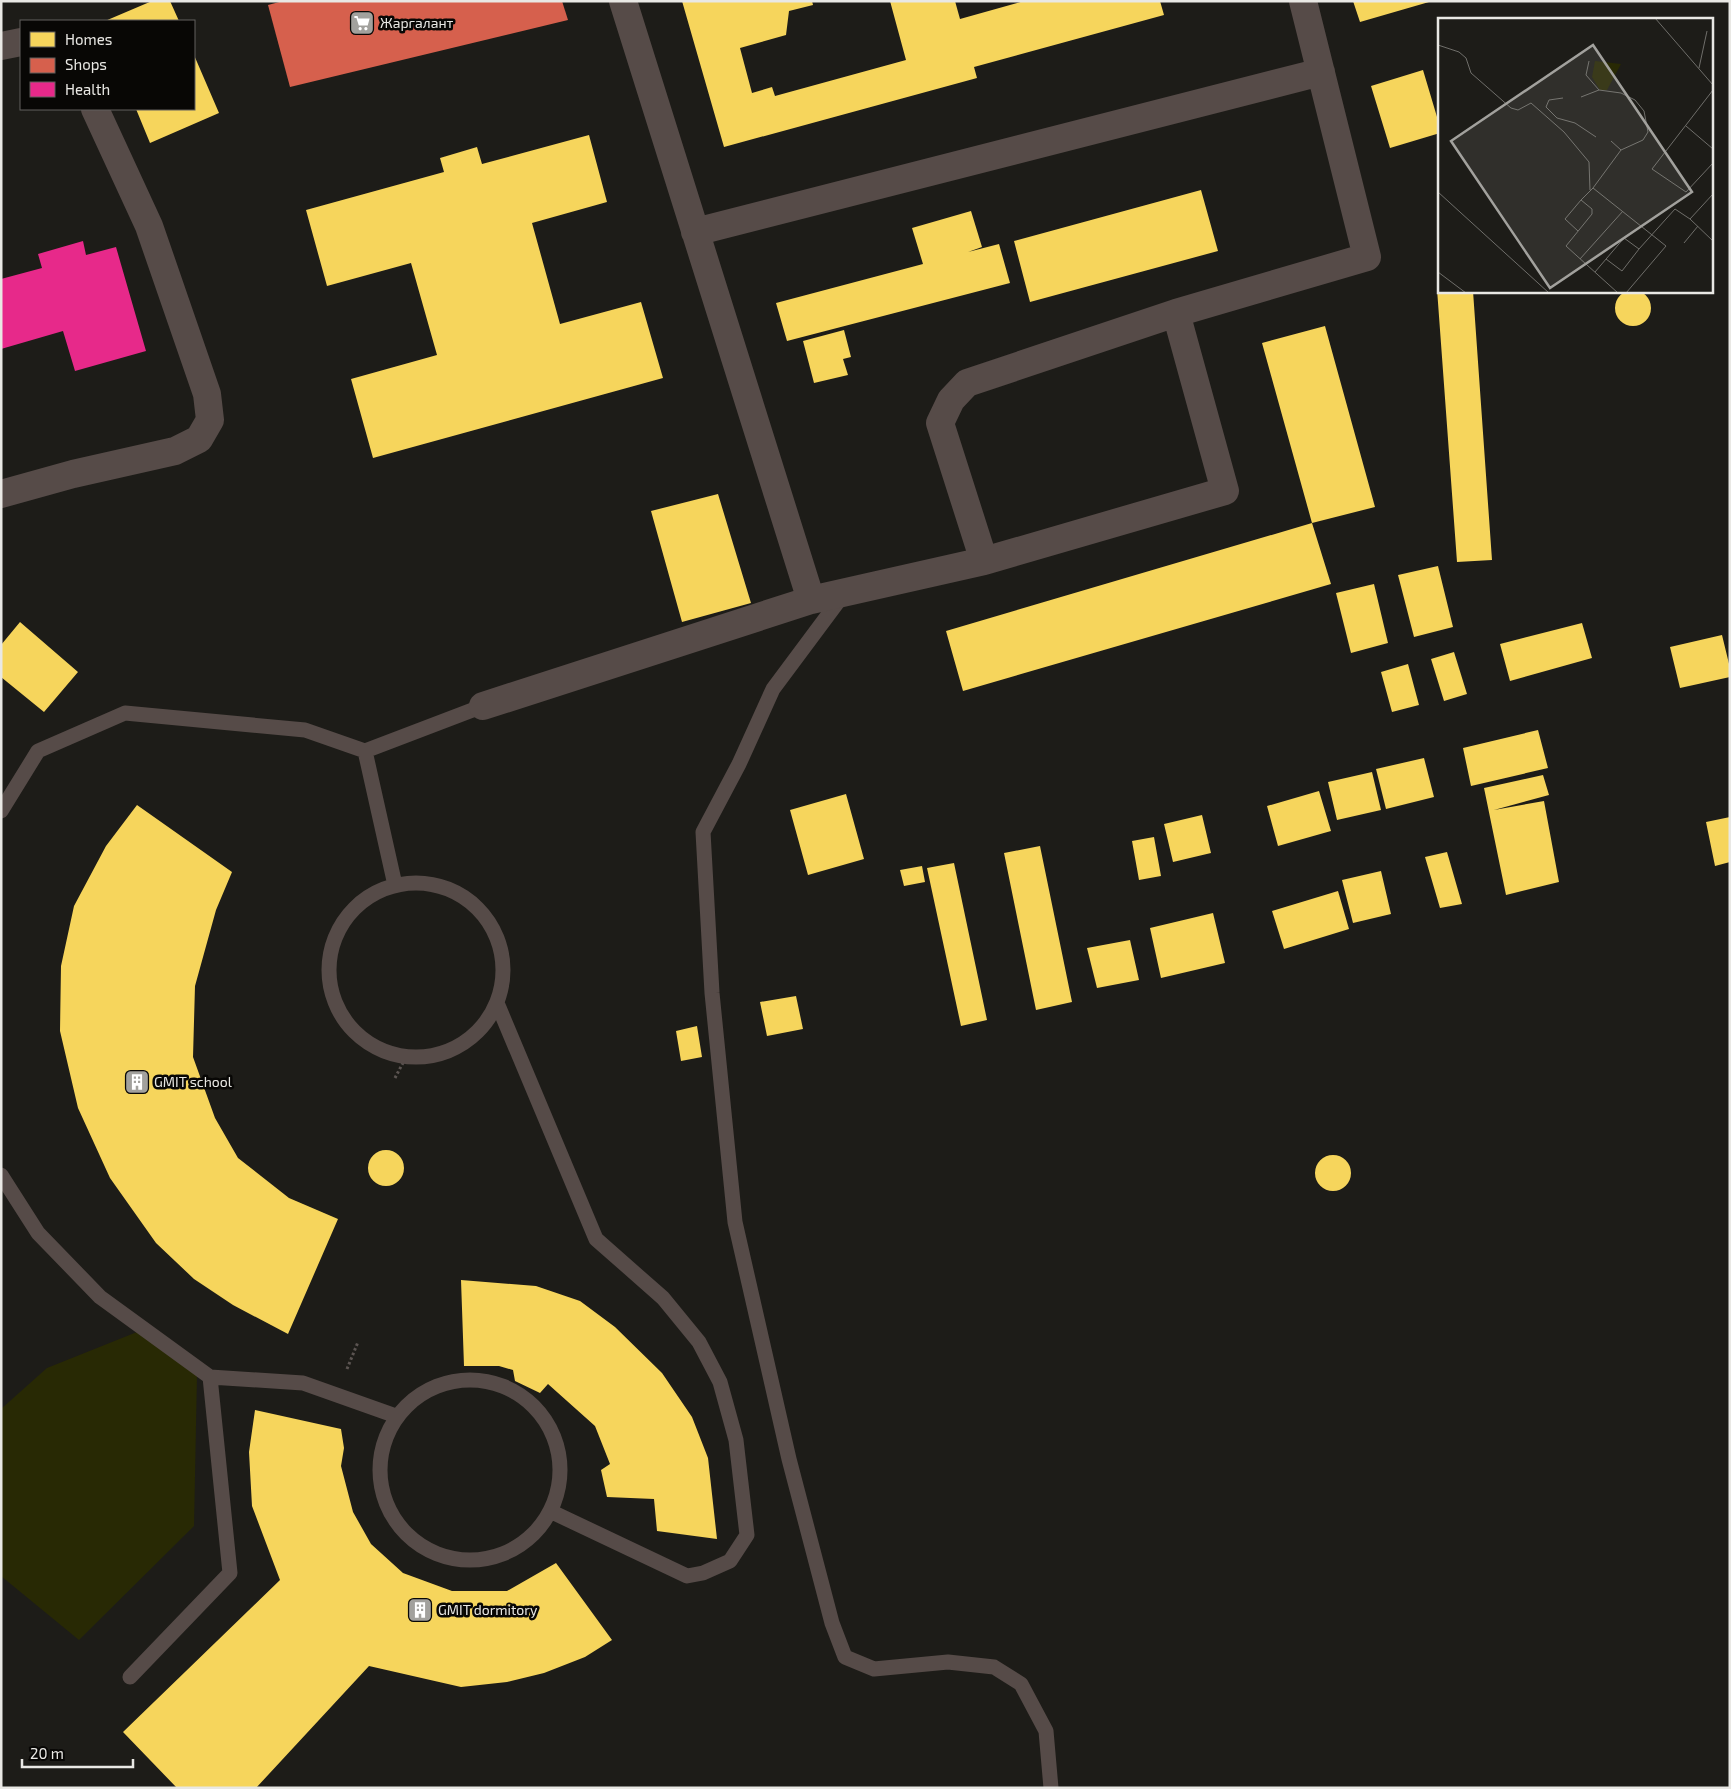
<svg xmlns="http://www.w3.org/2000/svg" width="1731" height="1789" font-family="'Exo 2',sans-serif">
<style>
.green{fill:#282904}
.homes{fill:#f6d55c}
.shops{fill:#d6604d}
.health{fill:#e7298a}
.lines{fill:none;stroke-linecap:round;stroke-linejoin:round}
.path{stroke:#5b5451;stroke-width:3;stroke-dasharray:2.5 2.5;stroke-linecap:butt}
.lane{stroke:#564b48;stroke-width:15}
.street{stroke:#564b48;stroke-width:28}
.labels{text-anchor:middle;stroke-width:5;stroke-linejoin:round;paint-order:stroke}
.poi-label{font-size:14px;fill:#e9e8e4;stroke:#080705;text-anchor:start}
.inset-road{fill:none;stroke:#6f6e6a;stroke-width:1}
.view{fill:#a2a19d;fill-opacity:0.15;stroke:#a2a19d;stroke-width:2.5}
.inset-edge{fill:none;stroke:#e9e8e4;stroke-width:2.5}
</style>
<rect width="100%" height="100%" fill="#1d1c18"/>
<path class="green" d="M137,1332L197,1375L194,1526L79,1640L1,1576V1409L47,1368Z"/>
<path class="homes" d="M152,1H170L179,21H105Z
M682,1H812L813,5L789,11L786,35L740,48L752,93L772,87L775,96L906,60L890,1H955L960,19L1024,1H1160L1164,15L974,67L977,78L724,147Z
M1353,1H1429V2L1360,22Z
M194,55L219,113L150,143L136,109H194Z
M1423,70L1440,127V133L1390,148L1371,86Z
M589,135L607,202L532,223L560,324L641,302L663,378L373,458L351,379L437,355L411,263L327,286L306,210L444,172L440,158L477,147L482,164Z
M1201,190L1218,251L1030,302L1014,241Z
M971,211L982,247L968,252L999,244L1010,283L787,341L776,303L923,264L912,228Z
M1437,289H1440V291H1473L1492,560L1457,562Z
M1615 308a18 18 0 1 1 36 0a18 18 0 1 1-36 0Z
M1325,326L1375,507L1312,523L1262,343Z
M844,330L851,357L843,359L848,375L814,383L803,341Z
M718,494L751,603L682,622L651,511Z
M1312,523L1331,584L963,691L946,631Z
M1438,566L1453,627L1414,637L1398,575Z
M1374,584L1388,643L1351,653L1336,593Z
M20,622L78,672L44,712L1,677V645Z
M1582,623L1592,658L1510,681L1500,644Z
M1722,635L1730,668V677L1680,688L1670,647Z
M1454,652L1467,694L1444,701L1431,659Z
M1408,664L1419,705L1392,712L1381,672Z
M1538,730L1548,768L1471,786L1463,748Z
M1424,758L1434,797L1386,809L1376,769Z
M1372,772L1381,810L1337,820L1328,782Z
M1543,775L1549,795L1494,810L1544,801L1559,882L1506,895L1484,788Z
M1319,791L1331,831L1278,846L1267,806Z
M846,794L864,859L808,875L790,810Z
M137,805L232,872L216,910L195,986L193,1057L215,1118L238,1158L289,1198L338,1219L288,1334L233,1305L194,1279L156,1243L110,1178L78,1108L60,1031L61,966L74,906L106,846Z
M1202,815L1211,853L1173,862L1164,824Z
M1730,817V862L1715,866L1706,822Z
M1154,837L1161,876L1139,880L1132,841Z
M1040,846L1072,1002L1036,1010L1004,853Z
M1447,852L1462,904L1440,908L1425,857Z
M954,863L987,1020L961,1026L927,868Z
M922,866L925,882L904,886L900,870Z
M1381,871L1391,914L1353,923L1342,880Z
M1338,891L1349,929L1284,949L1272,911Z
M1213,913L1225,963L1161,978L1150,928Z
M1130,940L1139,980L1097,988L1087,948Z
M796,996L803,1029L767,1036L760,1002Z
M697,1026L702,1057L681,1061L676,1031Z
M368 1168a18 18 0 1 1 36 0a18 18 0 1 1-36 0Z
M1315 1173a18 18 0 1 1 36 0a18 18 0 1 1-36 0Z
M461,1280L536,1286L580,1301L615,1327L662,1373L692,1417L708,1458L717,1539L657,1531L654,1499L607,1497L601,1470L610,1464L595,1426L548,1384L540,1393L515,1381L513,1370L499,1366H464Z
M255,1410L341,1429L344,1448L341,1466L353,1512L371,1544L403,1573L452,1591H507L556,1563L612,1640L585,1657L544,1673L507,1682L461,1687L369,1666L256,1788H177L123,1732L280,1580L252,1506L249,1452Z"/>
<path class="shops" d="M283,1H562L568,20L290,87L268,5Z"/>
<path class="health" d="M83,241L86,255L116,247L146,351L75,371L63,331L1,349V279L42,268L38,254Z"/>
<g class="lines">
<path class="path" d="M395,1078L406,1057
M347,1369L358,1342"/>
<path class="lane" d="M843,595L773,689L739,764L703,832L712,993L735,1222L789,1459L832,1623L845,1657L874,1669L948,1662L994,1667L1021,1684L1046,1731L1051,1788
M1,811L38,751L125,713L305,730L365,751
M329 970a87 87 0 1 1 174 0a87 87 0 1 1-174 0Z
M395,885L365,751L483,706
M497,1003L596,1239L663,1298L699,1342L720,1382L736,1440L747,1535L730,1561L703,1573L687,1576L552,1512
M1,1175L38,1233L100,1297L210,1377L303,1383L396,1416
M380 1470a90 90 0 1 1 180 0a90 90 0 1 1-180 0Z
M130,1677L230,1573L210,1377"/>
<path class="street" d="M623,1L811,600L984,561L940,423L951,400L967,383L1176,313L1367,257L1303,1
M1,46L21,42
M695,232L1321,72
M1,494L73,474L175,451L199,439L210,420L207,394L149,226L95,109
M984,561L1225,491L1176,313
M483,706L811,600"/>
</g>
<defs>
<symbol id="supermarket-square" viewBox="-11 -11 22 22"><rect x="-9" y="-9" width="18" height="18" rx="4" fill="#a2a19d" stroke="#080705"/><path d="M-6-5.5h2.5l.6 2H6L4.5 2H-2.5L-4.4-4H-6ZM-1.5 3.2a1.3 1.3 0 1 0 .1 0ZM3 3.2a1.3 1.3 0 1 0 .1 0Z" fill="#fff"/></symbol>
<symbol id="building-square" viewBox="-11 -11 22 22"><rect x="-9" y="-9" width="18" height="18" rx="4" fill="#a2a19d" stroke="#080705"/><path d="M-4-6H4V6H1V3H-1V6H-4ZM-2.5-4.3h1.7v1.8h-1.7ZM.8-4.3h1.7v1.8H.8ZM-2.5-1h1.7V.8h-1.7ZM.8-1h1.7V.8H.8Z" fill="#fff"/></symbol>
</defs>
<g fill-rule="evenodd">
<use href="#supermarket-square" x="348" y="9" width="28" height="28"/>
<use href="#building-square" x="123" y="1068" width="28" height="28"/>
<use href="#building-square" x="406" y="1596" width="28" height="28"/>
</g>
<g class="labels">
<g class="poi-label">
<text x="380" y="28">Жаргалант</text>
<text x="154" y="1087">GMIT school</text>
<text x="438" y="1615">GMIT dormitory</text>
</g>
</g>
<g transform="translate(1438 18)">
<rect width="275" height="275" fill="#1d1c18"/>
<path d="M157,43L183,46L169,72H162L154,59Z" fill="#282904"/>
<path class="inset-road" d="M217,0L275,67M0,27L21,34L28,40L33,55L73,90L80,92L93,85L126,114L151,144L152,172M151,43L148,57L161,72M261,50L269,13M275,72L214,151L248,174L275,145M143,79L161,72L183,75L197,82L206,93L210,114L205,122L183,132M125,80L111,82L108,89L119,100L137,105L158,119M248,108L275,131M155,170L183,132L173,123M0,174L111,275M252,201L275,223M140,213L127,201L143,182M246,225L260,208M142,241L185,193M168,241L184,253L201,231M0,254L28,275M157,254L186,220L201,231L237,191L252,201L275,176M180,275L128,228L154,196V191L143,182L155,170L228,228L188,275"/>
<path class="view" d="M155,27L254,174L112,270L13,123Z"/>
<rect width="275" height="275" class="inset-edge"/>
</g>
<rect width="1731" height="1789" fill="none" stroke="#e9e8e4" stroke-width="5"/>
<rect x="20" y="20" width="175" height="90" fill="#080705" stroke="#62615e"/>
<rect x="30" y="32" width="25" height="15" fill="#f6d55c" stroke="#62615e"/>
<text x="65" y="45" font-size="15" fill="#e9e8e4">Homes</text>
<rect x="30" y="58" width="25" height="15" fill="#d6604d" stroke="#62615e"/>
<text x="65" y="70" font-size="15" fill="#e9e8e4">Shops</text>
<rect x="30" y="82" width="25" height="15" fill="#e7298a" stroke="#62615e"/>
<text x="65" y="95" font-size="15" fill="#e9e8e4">Health</text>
<path d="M22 1759v8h111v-8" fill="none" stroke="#e9e8e4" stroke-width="2.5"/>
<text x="30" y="1759" font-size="15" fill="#e9e8e4" stroke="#080705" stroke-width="4" paint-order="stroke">20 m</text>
</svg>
